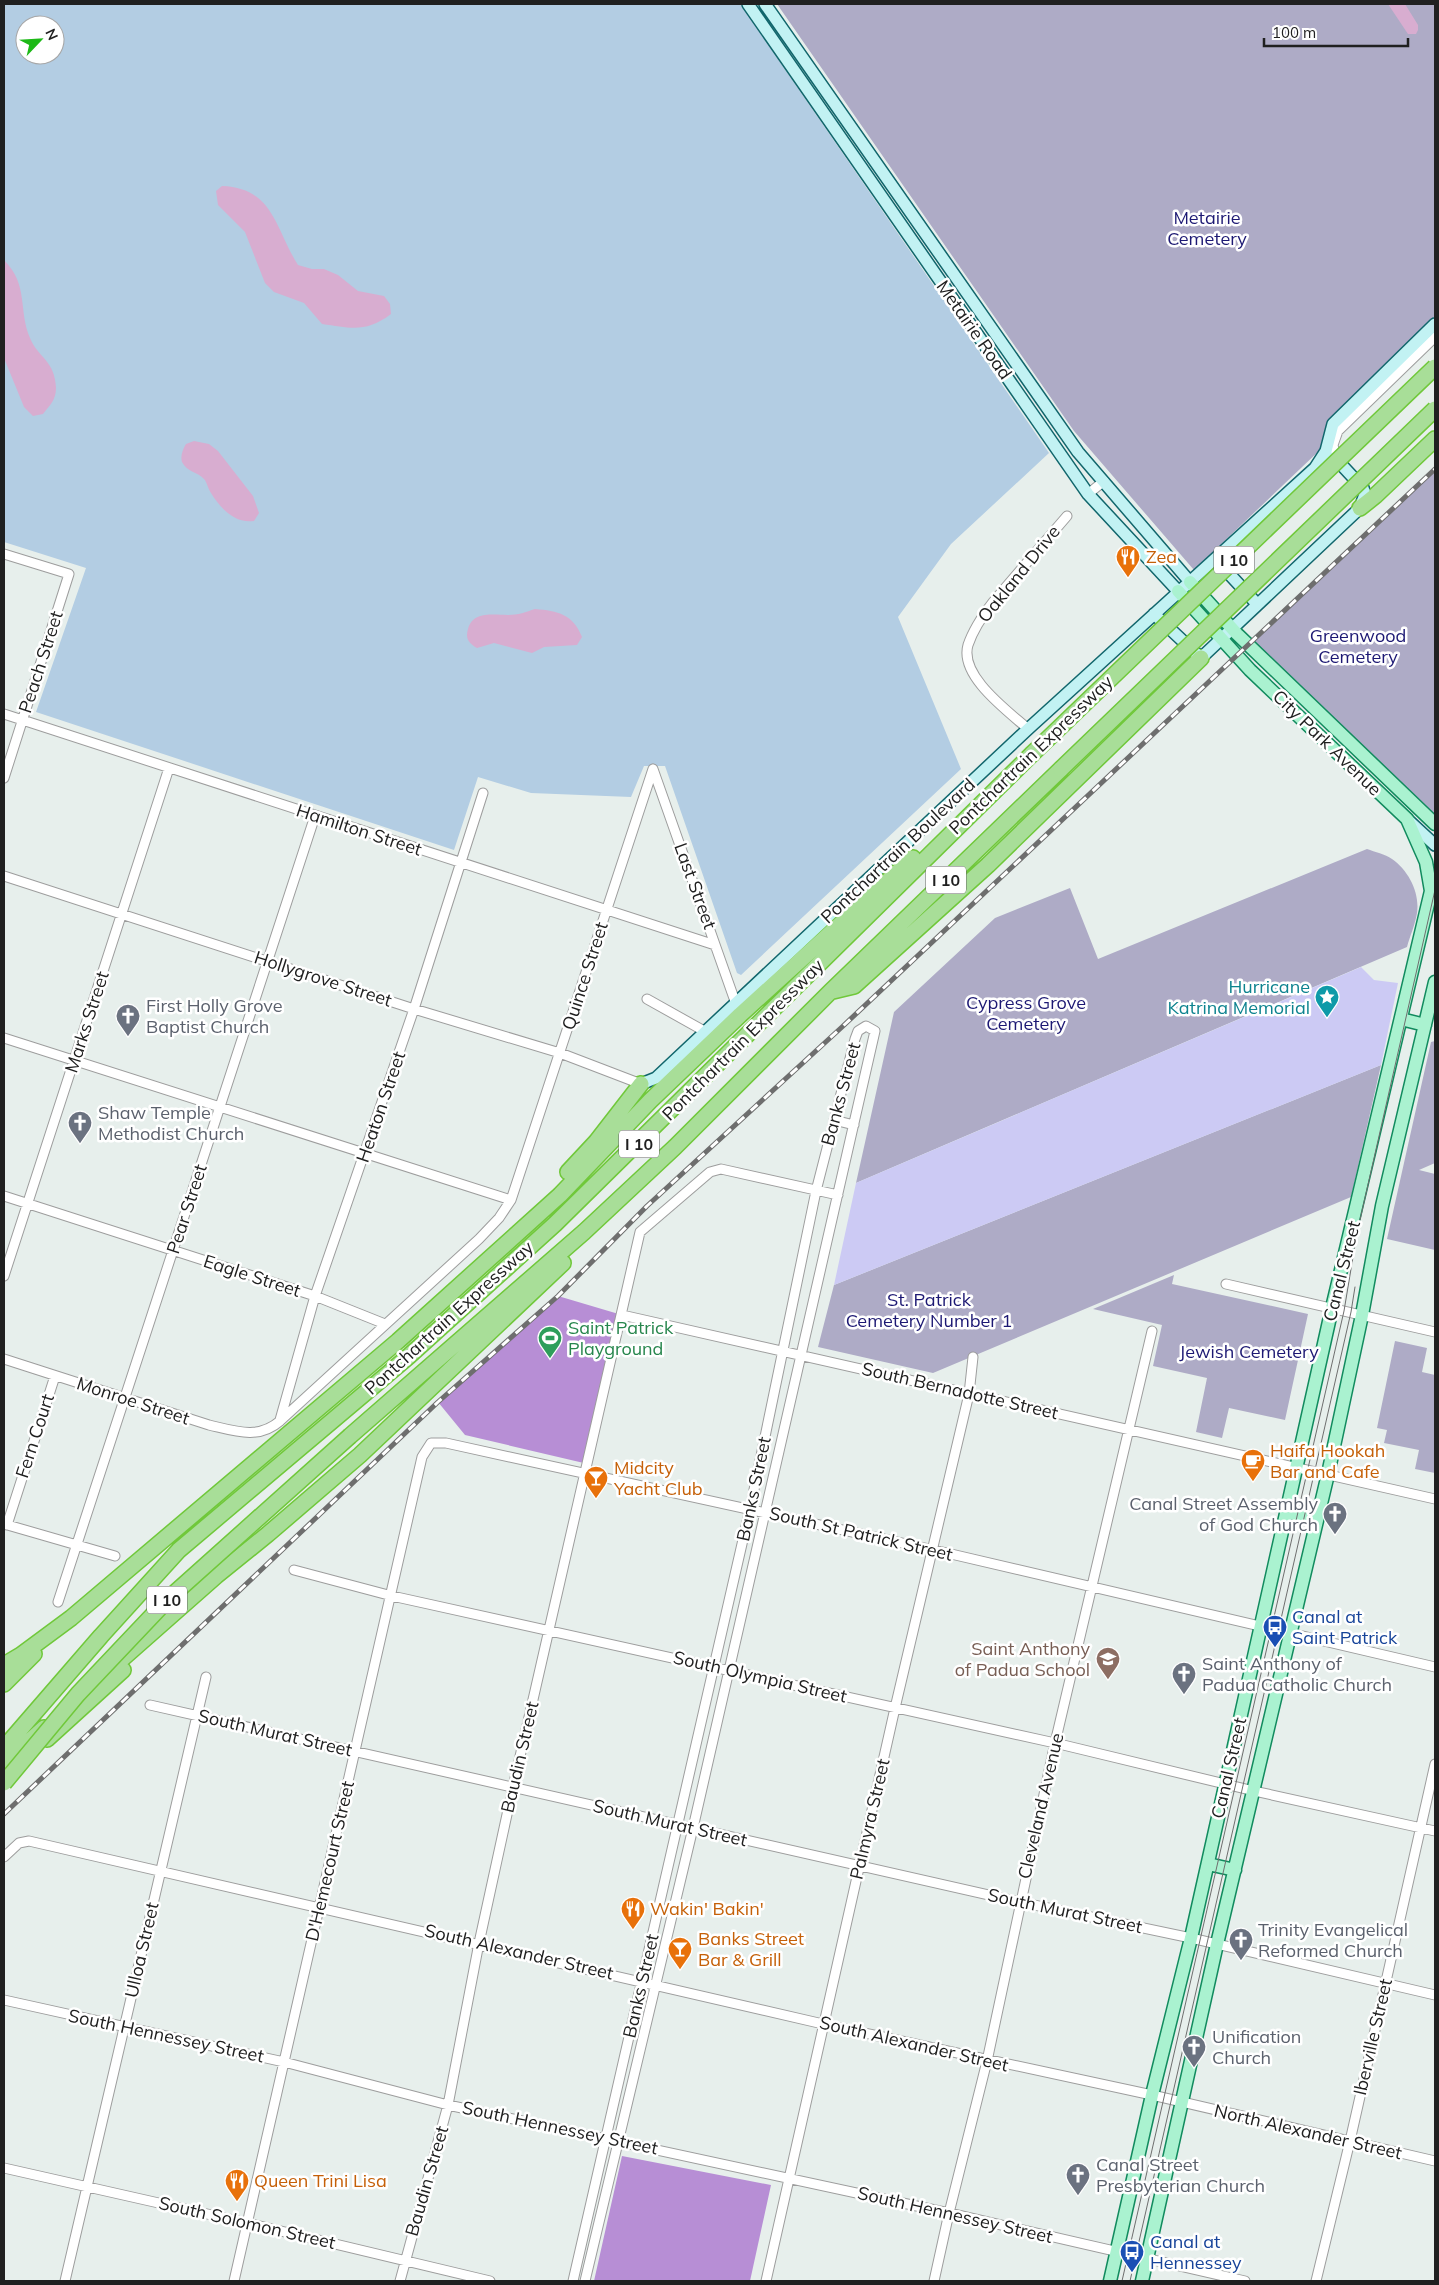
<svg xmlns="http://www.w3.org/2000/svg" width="1439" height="2285" font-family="Mulish,sans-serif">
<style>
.grass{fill:#b3cde3;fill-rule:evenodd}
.cemetery{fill:#aeabc6}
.park{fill:#cccaf4}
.pitch{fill:#b78ed5}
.water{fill:#d8add0}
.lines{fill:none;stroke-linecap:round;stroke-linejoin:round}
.street-casing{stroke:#9d9d9d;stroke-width:11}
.secondary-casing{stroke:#11666c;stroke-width:14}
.primary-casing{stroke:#118b5e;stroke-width:15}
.highway-casing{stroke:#70c83a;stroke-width:18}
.street{stroke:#fff;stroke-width:9}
.secondary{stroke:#c2f2f3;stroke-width:11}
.primary{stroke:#aaf2d0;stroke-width:12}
.highway{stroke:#a8de98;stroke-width:15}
.tram{stroke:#6e6e6e;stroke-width:1}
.rail-casing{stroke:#6e6e6e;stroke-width:5}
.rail{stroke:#fff;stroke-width:3;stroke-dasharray:9;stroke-linecap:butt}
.highway-bridge-casing{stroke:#70c83a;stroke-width:18;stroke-linecap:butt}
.highway-bridge{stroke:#a8de98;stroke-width:15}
.labels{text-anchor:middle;stroke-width:5;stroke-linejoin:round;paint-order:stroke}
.shield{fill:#fff;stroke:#636363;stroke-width:1}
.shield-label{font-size:16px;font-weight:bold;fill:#202020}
.park-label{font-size:18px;fill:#1c1873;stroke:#fff}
.street-label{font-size:18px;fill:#202020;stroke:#fff}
.food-label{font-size:18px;fill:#c56008;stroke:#fff;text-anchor:start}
.culture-label{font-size:18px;fill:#0d838f;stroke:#fff;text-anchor:end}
.worship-label{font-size:18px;fill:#5b616d;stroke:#fff;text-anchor:start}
.leisure-label{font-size:18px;fill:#27864d;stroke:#fff;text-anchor:start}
.transit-label{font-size:18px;fill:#164399;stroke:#fff;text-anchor:start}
.education-label{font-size:18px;fill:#785e54;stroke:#fff;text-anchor:end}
</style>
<rect width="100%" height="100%" fill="#e7efec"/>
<path class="grass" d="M4,4H740L1049,453L951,544L898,617L961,769L741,975L737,973L665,766H644L631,797L531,793L478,777L454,850L36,712L86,568L4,542ZM25,25H55V55H25Z"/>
<path class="cemetery" d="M777,4H1435V316L1329,422L1321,449L1194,570L1074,431Z
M1435,469V824L1250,644Z
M1367,849C1375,852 1385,854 1392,859C1409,871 1420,893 1417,913C1415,925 1410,936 1407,947L856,1183L894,1012L995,918L1070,888L1098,959Z
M1435,1041V1163L1419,1170L1435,1174V1250L1387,1239L1431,1042Z
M1381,1065L1351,1197L933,1373L818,1347L834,1285Z
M1174,1275L1172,1284L1308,1314L1285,1420L1229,1408L1222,1438L1196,1432L1207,1378L1153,1366L1162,1325L1093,1309Z
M1395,1341L1427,1348L1422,1372L1435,1375V1473L1415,1469L1419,1450L1384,1443L1387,1430L1377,1428Z"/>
<path class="park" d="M1361,967L1374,980L1398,983L1381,1065L834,1285L856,1183Z"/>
<path class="pitch" d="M558,1296L622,1315L588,1464L465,1435L438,1402Z
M622,2156L771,2185L750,2281H594Z"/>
<path class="water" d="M1388,4H1405L1418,25V30L1416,34H1408Z
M222,186C274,188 275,229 298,265L312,269H324L338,275L358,291L384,296L390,304L391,314C366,333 351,328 322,324L304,303L274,292L265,283L245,232L218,205L216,191Z
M4,260C29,285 18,310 30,338C38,358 55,360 56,388C56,400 50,405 43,414L33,416L24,407L4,358Z
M194,441L209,444L218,451L253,496L259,513L254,521C235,524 220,508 211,493C208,489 207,482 204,479C198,472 187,472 182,462C180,456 183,449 186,444Z
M535,609C558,611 573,614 582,637L577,645L544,647L532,653L494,643L477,648C469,643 465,639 468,629C473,611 493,615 508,615C518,615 526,612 535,609Z"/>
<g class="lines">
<defs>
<path id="street" d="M1336,459L1333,445L1338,431L1435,337
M1088,494L1104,481
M4,554L69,574L4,778
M4,714L715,945
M1028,729C1008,711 959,676 968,645C973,630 983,615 993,602L1067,516
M653,769L736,1004
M4,876L414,1009L560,1053L641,1084
M647,999L706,1032
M4,1038L511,1200
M834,1120L854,1125
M4,1196L315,1296L385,1324
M4,1276L169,768
M1226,1284L1435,1332
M622,1315L1435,1499
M4,1359L209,1425C235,1431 258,1440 280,1421L479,1239L499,1218L511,1200L653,769
M280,1420L315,1296L414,1009L483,793
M4,1524L115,1556
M7,1525L55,1376
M294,1570L392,1596L1055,1743L1254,1791L1435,1831
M58,1602L315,816
M150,1705L1020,1902L1191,1938L1435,1995
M4,1857L19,1843L29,1841L823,2024L1152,2095L1435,2161
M4,2000L284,2062L448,2105L949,2213L1245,2281
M4,2168L247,2223L490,2281
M65,2281L206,1677
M234,2281L422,1457L431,1443H446L934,1550L1435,1667
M400,2281L448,2105L479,1943L513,1787L640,1232L710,1172L721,1169L838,1195
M573,2281L750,1509L816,1191L855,1039L858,1031L866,1026L875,1031L693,1828L585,2281
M766,2281L895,1708L969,1394L973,1357
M934,2281L949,2213L987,2061L1055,1743L1152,1331
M1316,2281L1350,2141L1435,1764"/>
<path id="secondary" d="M748,4L1088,494L1178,591
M765,4L1078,452L1190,582
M1220,564L1257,604
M1154,614L1201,658L1360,508L1365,494L1363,488L1336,459L1330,458
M1409,821L1435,845
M641,1084L656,1078L1028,729L1315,468L1326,451L1333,424L1435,324"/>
<path id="primary" d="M1190,582L1237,634L1435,824
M1401,1019L1425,1025
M1287,1512L1316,1520
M1208,1864L1235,1870
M1110,2281L1152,2095L1191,1938L1332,1308L1431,891L1426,862L1407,819L1250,670L1178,591
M1142,2281L1217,1944L1328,1474L1362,1315L1382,1206L1435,982"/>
<path id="highway" d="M1360,508L1375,496L1435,439
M833,991L854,986L988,865L1201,658
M568,1172L596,1142L641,1084
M350,1436L584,1232L675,1147L831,991L1061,769
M4,1665L21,1655L71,1618L398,1341L560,1195L650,1101L740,1015L913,858
M106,1673L216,1576L268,1534L360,1455L563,1263
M4,1684L34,1654
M47,1739L123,1670
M4,1748L101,1636L179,1550L409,1356L555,1224L1032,754
M4,1764L44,1728"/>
</defs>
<use href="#street" class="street-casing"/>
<use href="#secondary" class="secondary-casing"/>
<use href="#primary" class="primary-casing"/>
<use href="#highway" class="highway-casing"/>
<use href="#street" class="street"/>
<use href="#secondary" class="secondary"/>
<use href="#primary" class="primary"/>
<use href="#highway" class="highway"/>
<path class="tram" d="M1122,2281L1344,1311L1357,1233L1435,890
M1130,2281L1351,1312L1355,1287"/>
<defs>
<path id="rail" d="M4,1814L438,1402L558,1296L647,1206L842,1027L1435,469"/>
</defs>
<use href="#rail" class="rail-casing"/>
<use href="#rail" class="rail"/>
<defs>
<path id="highway-bridge" d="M1032,754L1435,367
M1061,769L1435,409
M4,1783L78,1694L168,1599L350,1436"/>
</defs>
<use href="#highway-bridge" class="highway-bridge-casing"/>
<use href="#highway-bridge" class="highway-bridge"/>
</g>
<defs>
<symbol id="restaurant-pin" viewBox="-11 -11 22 30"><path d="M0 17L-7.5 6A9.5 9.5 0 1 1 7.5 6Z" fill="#e8710a" stroke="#fff"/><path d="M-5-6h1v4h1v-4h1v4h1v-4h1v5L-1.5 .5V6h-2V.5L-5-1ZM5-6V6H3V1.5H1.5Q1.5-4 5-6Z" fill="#fff"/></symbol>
<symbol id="sight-pin" viewBox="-11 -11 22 30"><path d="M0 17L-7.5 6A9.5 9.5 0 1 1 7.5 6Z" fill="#0f9aa8" stroke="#fff"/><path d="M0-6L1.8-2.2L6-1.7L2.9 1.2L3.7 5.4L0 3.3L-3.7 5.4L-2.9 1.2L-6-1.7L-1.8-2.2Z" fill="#fff"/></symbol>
<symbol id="church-pin" viewBox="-11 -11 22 30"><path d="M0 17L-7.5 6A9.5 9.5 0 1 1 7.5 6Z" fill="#6b7280" stroke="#fff"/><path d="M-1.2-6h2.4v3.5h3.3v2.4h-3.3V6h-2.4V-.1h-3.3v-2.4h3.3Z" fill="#fff"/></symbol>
<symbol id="stadium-pin" viewBox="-11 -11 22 30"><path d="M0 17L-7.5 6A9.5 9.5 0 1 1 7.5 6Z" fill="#2e9e5b" stroke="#fff"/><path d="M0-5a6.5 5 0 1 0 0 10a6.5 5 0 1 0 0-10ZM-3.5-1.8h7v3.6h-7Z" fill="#fff"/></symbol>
<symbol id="cafe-pin" viewBox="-11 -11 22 30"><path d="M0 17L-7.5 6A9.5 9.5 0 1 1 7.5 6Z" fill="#e8710a" stroke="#fff"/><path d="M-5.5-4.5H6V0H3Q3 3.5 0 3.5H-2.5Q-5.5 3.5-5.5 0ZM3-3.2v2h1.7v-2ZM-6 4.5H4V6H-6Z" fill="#fff"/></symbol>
<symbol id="bar-pin" viewBox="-11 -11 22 30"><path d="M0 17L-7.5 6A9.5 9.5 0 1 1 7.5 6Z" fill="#e8710a" stroke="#fff"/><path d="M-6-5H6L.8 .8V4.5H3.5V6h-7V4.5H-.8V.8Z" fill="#fff"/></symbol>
<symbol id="bus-pin" viewBox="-11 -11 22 30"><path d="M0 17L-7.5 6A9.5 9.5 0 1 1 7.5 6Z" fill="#1a4fb4" stroke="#fff"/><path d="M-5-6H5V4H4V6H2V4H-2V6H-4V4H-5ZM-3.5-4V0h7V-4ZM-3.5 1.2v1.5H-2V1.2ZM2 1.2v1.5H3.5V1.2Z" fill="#fff"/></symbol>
<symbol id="school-pin" viewBox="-11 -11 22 30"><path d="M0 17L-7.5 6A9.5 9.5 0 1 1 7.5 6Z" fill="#8d6e63" stroke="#fff"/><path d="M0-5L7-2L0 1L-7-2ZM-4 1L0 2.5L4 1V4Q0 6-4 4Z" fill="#fff"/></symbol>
</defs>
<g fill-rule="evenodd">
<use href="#restaurant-pin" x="1114" y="543" width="28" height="38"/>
<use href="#sight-pin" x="1313" y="983" width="28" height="38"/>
<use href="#church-pin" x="114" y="1002" width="28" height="38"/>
<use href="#church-pin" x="66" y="1109" width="28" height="38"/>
<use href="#stadium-pin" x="536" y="1324" width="28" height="38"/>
<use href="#cafe-pin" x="1239" y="1447" width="28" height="38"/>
<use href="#bar-pin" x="582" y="1464" width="28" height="38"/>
<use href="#church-pin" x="1321" y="1500" width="28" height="38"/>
<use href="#bus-pin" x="1261" y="1613" width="28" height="38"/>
<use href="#school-pin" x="1094" y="1645" width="28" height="38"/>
<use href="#church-pin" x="1170" y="1660" width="28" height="38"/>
<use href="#restaurant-pin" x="619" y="1895" width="28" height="38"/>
<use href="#church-pin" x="1227" y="1926" width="28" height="38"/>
<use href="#bar-pin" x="666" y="1935" width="28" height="38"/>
<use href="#church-pin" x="1180" y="2033" width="28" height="38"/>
<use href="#church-pin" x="1064" y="2161" width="28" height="38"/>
<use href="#restaurant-pin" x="223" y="2167" width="28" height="38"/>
<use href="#bus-pin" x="1118" y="2238" width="28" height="38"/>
</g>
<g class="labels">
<g class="shield">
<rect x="1214" y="546.5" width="40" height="27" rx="4"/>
<rect x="926" y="866.5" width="40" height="27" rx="4"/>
<rect x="619" y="1130.5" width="40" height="27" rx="4"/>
<rect x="147" y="1586.5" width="40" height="27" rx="4"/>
</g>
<g class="shield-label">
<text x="1234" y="566">I 10</text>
<text x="946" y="886">I 10</text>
<text x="639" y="1150">I 10</text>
<text x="167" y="1606">I 10</text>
</g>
<g class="park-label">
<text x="1207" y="224">Metairie<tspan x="1207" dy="21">Cemetery</tspan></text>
<text x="1358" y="642">Greenwood<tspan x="1358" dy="21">Cemetery</tspan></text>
<text x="1026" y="1009">Cypress Grove<tspan x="1026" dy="21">Cemetery</tspan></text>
<text x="929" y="1306">St. Patrick<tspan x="929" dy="21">Cemetery Number 1</tspan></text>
<text x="1249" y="1358">Jewish Cemetery</text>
</g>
<g class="street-label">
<text transform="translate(974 330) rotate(55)" y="6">Metairie Road</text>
<text transform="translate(1019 574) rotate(-51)" y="6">Oakland Drive</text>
<text transform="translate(41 662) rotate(-72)" y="6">Peach Street</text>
<text transform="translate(1327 743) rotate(44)" y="6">City Park Avenue</text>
<text transform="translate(1031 755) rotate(-44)" y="6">Pontchartrain Expressway</text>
<text transform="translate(359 830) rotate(18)" y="6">Hamilton Street</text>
<text transform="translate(898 851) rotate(-43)" y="6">Pontchartrain Boulevard</text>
<text transform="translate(695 886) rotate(70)" y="6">Last Street</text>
<text transform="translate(585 976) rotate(-72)" y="6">Quince Street</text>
<text transform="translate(323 979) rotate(18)" y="6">Hollygrove Street</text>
<text transform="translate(87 1022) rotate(-72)" y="6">Marks Street</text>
<text transform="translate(743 1040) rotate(-45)" y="6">Pontchartrain Expressway</text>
<text transform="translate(841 1094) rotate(-75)" y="6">Banks Street</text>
<text transform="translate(381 1107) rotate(-71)" y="6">Heaton Street</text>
<text transform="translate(187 1209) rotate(-72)" y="6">Pear Street</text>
<text transform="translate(1342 1271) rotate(-76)" y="6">Canal Street</text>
<text transform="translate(252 1276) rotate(18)" y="6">Eagle Street</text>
<text transform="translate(449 1318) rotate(-42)" y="6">Pontchartrain Expressway</text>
<text transform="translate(960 1391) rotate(13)" y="6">South Bernadotte Street</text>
<text transform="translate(133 1401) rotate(18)" y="6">Monroe Street</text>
<text transform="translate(35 1436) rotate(-72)" y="6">Fern Court</text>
<text transform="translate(754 1489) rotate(-78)" y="6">Banks Street</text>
<text transform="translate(861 1534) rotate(13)" y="6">South St Patrick Street</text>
<text transform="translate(760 1677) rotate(13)" y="6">South Olympia Street</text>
<text transform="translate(275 1733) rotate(13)" y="6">South Murat Street</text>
<text transform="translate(520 1757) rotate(-77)" y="6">Baudin Street</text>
<text transform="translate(1229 1768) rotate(-77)" y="6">Canal Street</text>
<text transform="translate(1041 1806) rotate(-77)" y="6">Cleveland Avenue</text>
<text transform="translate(870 1819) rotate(-77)" y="6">Palmyra Street</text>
<text transform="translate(670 1823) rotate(13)" y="6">South Murat Street</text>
<text transform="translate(330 1861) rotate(-77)" y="6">D'Hemecourt Street</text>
<text transform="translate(1065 1911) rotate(12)" y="6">South Murat Street</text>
<text transform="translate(142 1950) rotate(-77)" y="6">Ulloa Street</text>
<text transform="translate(519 1952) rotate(13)" y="6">South Alexander Street</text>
<text transform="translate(641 1986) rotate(-77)" y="6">Banks Street</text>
<text transform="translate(166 2036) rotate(12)" y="6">South Hennessey Street</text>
<text transform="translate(1373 2037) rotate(-77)" y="6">Iberville Street</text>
<text transform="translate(914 2044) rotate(13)" y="6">South Alexander Street</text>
<text transform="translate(560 2128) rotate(12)" y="6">South Hennessey Street</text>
<text transform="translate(1308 2132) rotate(13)" y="6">North Alexander Street</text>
<text transform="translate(427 2181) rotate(-74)" y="6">Baudin Street</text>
<text transform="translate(955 2215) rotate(13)" y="6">South Hennessey Street</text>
<text transform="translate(247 2223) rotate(13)" y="6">South Solomon Street</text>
</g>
<g class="food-label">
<text x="1146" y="563">Zea</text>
<text x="1270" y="1457">Haifa Hookah<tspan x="1270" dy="21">Bar and Cafe</tspan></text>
<text x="614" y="1474">Midcity<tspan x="614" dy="21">Yacht Club</tspan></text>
<text x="650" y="1915">Wakin' Bakin'</text>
<text x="698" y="1945">Banks Street<tspan x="698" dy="21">Bar &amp; Grill</tspan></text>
<text x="254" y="2187">Queen Trini Lisa</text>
</g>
<g class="culture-label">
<text x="1310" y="993">Hurricane<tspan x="1310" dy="21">Katrina Memorial</tspan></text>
</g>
<g class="worship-label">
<text x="146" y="1012">First Holly Grove<tspan x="146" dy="21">Baptist Church</tspan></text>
<text x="98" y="1119">Shaw Temple<tspan x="98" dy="21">Methodist Church</tspan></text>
<text x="1318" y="1510" text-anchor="end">Canal Street Assembly<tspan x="1318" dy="21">of God Church</tspan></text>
<text x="1202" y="1670">Saint Anthony of<tspan x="1202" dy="21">Padua Catholic Church</tspan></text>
<text x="1258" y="1936">Trinity Evangelical<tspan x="1258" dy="21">Reformed Church</tspan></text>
<text x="1212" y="2043">Unification<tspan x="1212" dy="21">Church</tspan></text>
<text x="1096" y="2171">Canal Street<tspan x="1096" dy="21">Presbyterian Church</tspan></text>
</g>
<g class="leisure-label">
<text x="568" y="1334">Saint Patrick<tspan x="568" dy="21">Playground</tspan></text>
</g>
<g class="transit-label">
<text x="1292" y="1623">Canal at<tspan x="1292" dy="21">Saint Patrick</tspan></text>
<text x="1150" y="2248">Canal at<tspan x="1150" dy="21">Hennessey</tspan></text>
</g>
<g class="education-label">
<text x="1090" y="1655">Saint Anthony<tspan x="1090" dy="21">of Padua School</tspan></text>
</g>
</g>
<rect width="1439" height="2285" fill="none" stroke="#202020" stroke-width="10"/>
<g transform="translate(40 40) rotate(65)"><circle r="24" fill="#ffffff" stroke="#a6a6a6"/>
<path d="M0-4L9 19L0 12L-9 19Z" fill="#1db917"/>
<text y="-8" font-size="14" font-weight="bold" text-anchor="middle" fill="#202020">N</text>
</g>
<path d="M1264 38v8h144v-8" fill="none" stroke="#202020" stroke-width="2.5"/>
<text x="1272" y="38" font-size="15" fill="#202020" stroke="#ffffff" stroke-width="4" paint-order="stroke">100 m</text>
</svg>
